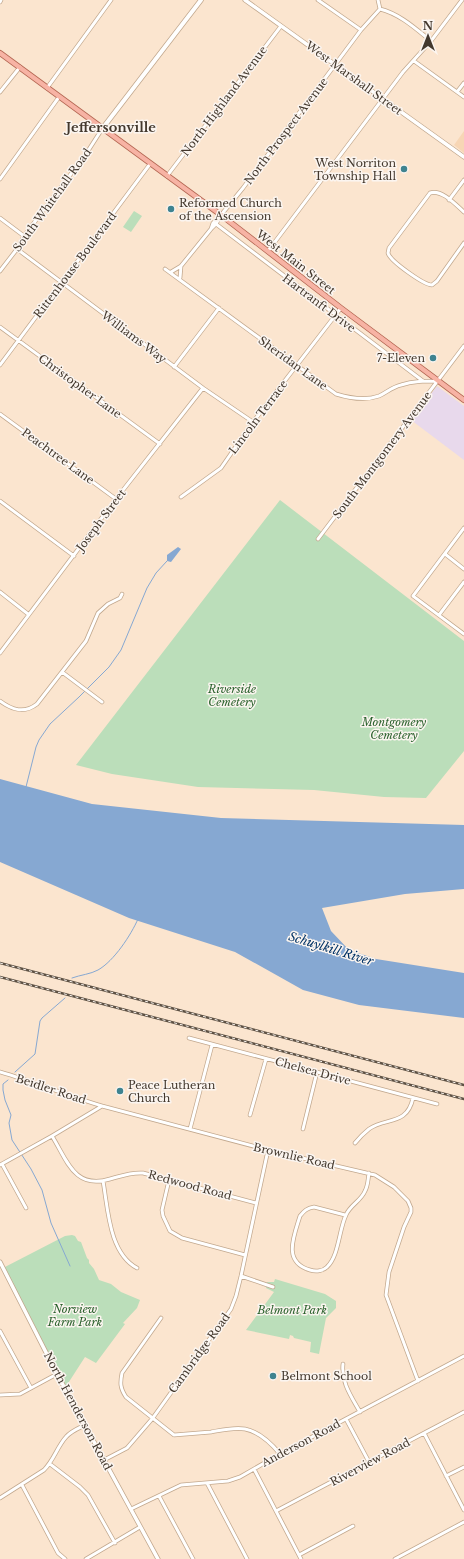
<svg xmlns="http://www.w3.org/2000/svg" width="464" height="1559" font-family="'Libre Baskerville',serif">
<style>
.commercial{fill:#e8d9ec}
.built{fill:#f7d6b5}
.green{fill:#bbdeba}
.water{fill:#86a8d2}
.lines{fill:none;stroke-linecap:round;stroke-linejoin:round}
.stream{stroke:#86a8d2;stroke-width:1}
.minor-casing{stroke:#c2a88e;stroke-width:4.5}
.tertiary-casing{stroke:#c2a88e;stroke-width:5}
.secondary-casing{stroke:#c2a88e;stroke-width:5.5}
.primary-casing{stroke:#b46753;stroke-width:6}
.minor{stroke:#fff;stroke-width:3}
.tertiary{stroke:#fff;stroke-width:3.5}
.secondary{stroke:#fff;stroke-width:4}
.primary{stroke:#f7b3a4;stroke-width:4.5}
.rail-casing{stroke:#5d5144;stroke-width:2.5}
.rail{stroke:#fbf5f0;stroke-width:1;stroke-dasharray:3;stroke-linecap:butt}
.poi-dot{fill:#3e8390;stroke:#fbf5f0;stroke-width:1.5}
.labels{text-anchor:middle;stroke-width:3;stroke-linejoin:round;paint-order:stroke}
.street-label{font-size:11px;fill:#43382d;stroke:#fbf5f0}
.poi-label{font-size:11px;fill:#43382d;stroke:#fbf5f0;text-anchor:start}
.park-label{font-size:11px;font-style:italic;fill:#2a612c;stroke:#fbf5f0}
.water-label{font-size:12px;font-style:italic;fill:#023366;stroke:#fbf5f0}
.quarter-label{font-size:13px;font-weight:bold;fill:#43382d;stroke:#fbf5f0}
</style>
<rect width="100%" height="100%" fill="#fbe5cf"/>
<path class="commercial" d="M437,386L464,406V460L411,420Z"/>
<path class="built" d="M464,131V153L454,145Z"/>
<path class="green" d="M134,211L142,216L131,232L123,227Z
M280,500L464,641V751L426,798L384,797L314,790L198,787L112,774L76,765Z
M72,1235L75,1236L78,1241L81,1242L87,1258L89,1260V1263L94,1269L99,1280L111,1284L121,1292L140,1300L137,1308L123,1323L125,1324L96,1363L85,1357L65,1388L3,1268L65,1236Z
M275,1279L325,1294L336,1301V1308L326,1318L319,1354L310,1352L311,1342L294,1338L293,1336L290,1335L289,1339L246,1330L274,1292L266,1288L267,1282H274Z"/>
<path class="water" d="M178,547L181,549L171,562L167,561V555Z
M0,779L92,804L221,818L464,825V889L405,894L322,908L331,931L349,950L376,959L464,973V1018L359,1005L303,990L235,952L129,918L0,862Z"/>
<g class="lines">
<path class="stream" d="M26,787L36,747L39,740L50,724L79,697L109,667L121,650L147,588L156,573L167,561
M72,978C80,975 91,974 98,970C114,961 131,935 138,919
M15,1072L35,1054L40,1021L42,1018L65,998
M8,1080L3,1084V1090L5,1100L11,1115L9,1123L12,1140L31,1169L42,1190L51,1223L70,1266"/>
<defs>
<path id="minor" d="M318,0L361,30
M378,0L380,9
M0,2L1,0
M380,9C400,14 416,29 431,41
M414,61L464,97
M47,88L111,0
M0,92L20,67
M457,92L464,83
M167,176L281,26
M0,179L59,97
M449,200L464,180
M464,212C456,205 442,189 430,193L389,248L388,253C390,261 424,285 432,285L437,281L464,243
M0,218L24,236
M216,224L423,381
M211,229L213,223L221,215L243,188L361,30L380,9
M17,249L203,388L253,422
M268,251L403,72L431,41L462,0
M165,269L336,394C349,398 365,401 379,396C386,393 392,387 401,385C413,381 425,381 438,381
M0,271L17,249L24,236L86,154L102,129
M171,272L181,266L211,229L216,224L221,215
M180,278L181,266
M0,327L160,444
M0,365L150,164
M174,367L219,308
M0,414L116,499
M181,497L221,468L253,422L341,308
M0,501L74,556
M464,528L413,596L464,634
M318,539L464,346
M445,554L464,569
M0,592L28,614
M439,615L464,582
M0,653L116,499L203,388
M62,672L102,702
M0,701C12,710 24,714 37,704L86,641L98,613L108,604L120,598L122,594
M189,1038L437,1104
M0,1072C35,1082 68,1096 102,1106
M250,1115L266,1059
M190,1129L212,1045
M303,1129L317,1072
M52,1136C67,1160 74,1190 110,1179C121,1176 131,1172 143,1173L256,1203
M355,1143C359,1138 364,1133 369,1129C386,1117 407,1126 413,1098
M2,1164L26,1208
M0,1165L52,1136L102,1106L268,1150L375,1175L394,1187L408,1201L411,1208V1212L404,1227L389,1272L386,1295L418,1381
M169,1180L162,1210L163,1216L170,1231L182,1238L245,1255
M103,1181C108,1209 109,1253 137,1268
M345,1215L314,1207C307,1208 304,1211 300,1216C294,1236 282,1262 310,1270C316,1272 323,1271 327,1267C339,1256 339,1229 346,1215C350,1205 361,1201 365,1191C368,1186 368,1179 369,1173
M241,1276L273,1287
M161,1318L122,1373C120,1383 120,1388 126,1397L174,1435C186,1434 199,1433 211,1432C222,1430 234,1427 245,1429C260,1432 271,1443 280,1454
M0,1331L31,1388
M343,1364C341,1382 351,1396 360,1412
M0,1395L20,1394L57,1374
M346,1419L369,1462
M424,1433L464,1510
M104,1460L127,1448L152,1419L231,1309L236,1296L241,1276L268,1150
M50,1464L80,1487L88,1495L115,1543
M254,1469L301,1559
M446,1476L464,1467
M207,1483L247,1559
M22,1485L58,1553L65,1559
M159,1496L193,1559
M0,1498L44,1470C54,1460 57,1447 66,1437C71,1431 79,1428 85,1425
M131,1509L181,1485L228,1481L240,1477L280,1454L464,1356
M276,1511L464,1412
M299,1555L353,1526
M86,1559L140,1527
M395,1559L464,1522"/>
<path id="tertiary" d="M245,0L464,157
M0,1262L57,1374L158,1559"/>
<path id="secondary" d="M102,129L201,0"/>
<path id="primary" d="M0,53L221,215L341,308L464,400"/>
</defs>
<use href="#minor" class="minor-casing"/>
<use href="#tertiary" class="tertiary-casing"/>
<use href="#secondary" class="secondary-casing"/>
<use href="#primary" class="primary-casing"/>
<use href="#minor" class="minor"/>
<use href="#tertiary" class="tertiary"/>
<use href="#secondary" class="secondary"/>
<use href="#primary" class="primary"/>
<defs>
<path id="rail" d="M0,963L464,1085
M0,977L464,1099"/>
</defs>
<use href="#rail" class="rail-casing"/>
<use href="#rail" class="rail"/>
</g>
<g class="poi-dot">
<circle cx="404" cy="169" r="4"/>
<circle cx="171" cy="209" r="4"/>
<circle cx="433" cy="358" r="4"/>
<circle cx="120" cy="1091" r="4"/>
<circle cx="273" cy="1376" r="4"/>
</g>
<g class="labels">
<g class="street-label">
<text transform="translate(354 78) rotate(36)" y="4">West Marshall Street</text>
<text transform="translate(224 101) rotate(-53)" y="4">North Highland Avenue</text>
<text transform="translate(286 131) rotate(-53)" y="4">North Prospect Avenue</text>
<text transform="translate(52 200) rotate(-54)" y="4">South Whitehall Road</text>
<text transform="translate(296 262) rotate(38)" y="4">West Main Street</text>
<text transform="translate(75 265) rotate(-53)" y="4">Rittenhouse Boulevard</text>
<text transform="translate(319 303) rotate(37)" y="4">Hartranft Drive</text>
<text transform="translate(134 337) rotate(37)" y="4">Williams Way</text>
<text transform="translate(293 363) rotate(36)" y="4">Sheridan Lane</text>
<text transform="translate(80 386) rotate(36)" y="4">Christopher Lane</text>
<text transform="translate(258 417) rotate(-53)" y="4">Lincoln Terrace</text>
<text transform="translate(382 455) rotate(-53)" y="4">South Montgomery Avenue</text>
<text transform="translate(58 456) rotate(36)" y="4">Peachtree Lane</text>
<text transform="translate(101 520) rotate(-53)" y="4">Joseph Street</text>
<text transform="translate(313 1071) rotate(15)" y="4">Chelsea Drive</text>
<text transform="translate(51 1089) rotate(18)" y="4">Beidler Road</text>
<text transform="translate(294 1156) rotate(13)" y="4">Brownlie Road</text>
<text transform="translate(190 1185) rotate(15)" y="4">Redwood Road</text>
<text transform="translate(199 1353) rotate(-54)" y="4">Cambridge Road</text>
<text transform="translate(78 1411) rotate(62)" y="4">North Henderson Road</text>
<text transform="translate(301 1443) rotate(-28)" y="4">Anderson Road</text>
<text transform="translate(370 1462) rotate(-28)" y="4">Riverview Road</text>
</g>
<g class="poi-label">
<text x="396" y="167" text-anchor="end">West Norriton<tspan x="396" dy="13">Township Hall</tspan></text>
<text x="179" y="207">Reformed Church<tspan x="179" dy="13">of the Ascension</tspan></text>
<text x="425" y="362" text-anchor="end">7-Eleven</text>
<text x="128" y="1089">Peace Lutheran<tspan x="128" dy="13">Church</tspan></text>
<text x="281" y="1380">Belmont School</text>
</g>
<g class="park-label">
<text x="232" y="693">Riverside<tspan x="232" dy="13">Cemetery</tspan></text>
<text x="394" y="726">Montgomery<tspan x="394" dy="13">Cemetery</tspan></text>
<text x="75" y="1313">Norview<tspan x="75" dy="13">Farm Park</tspan></text>
<text x="292" y="1314">Belmont Park</text>
</g>
<g class="water-label">
<text transform="translate(331 949) rotate(17)" y="4">Schuylkill River</text>
</g>
<g class="quarter-label">
<text x="111" y="132">Jeffersonville</text>
</g>
</g>
<g transform="translate(428 36)" stroke="#fbf5f0" stroke-width="3" paint-order="stroke">
<path d="M0-3L7 15L0 10L-7 15Z" fill="#43382d"/>
<text y="-6" font-size="11" font-weight="bold" text-anchor="middle" fill="#43382d">N</text>
</g>
</svg>
